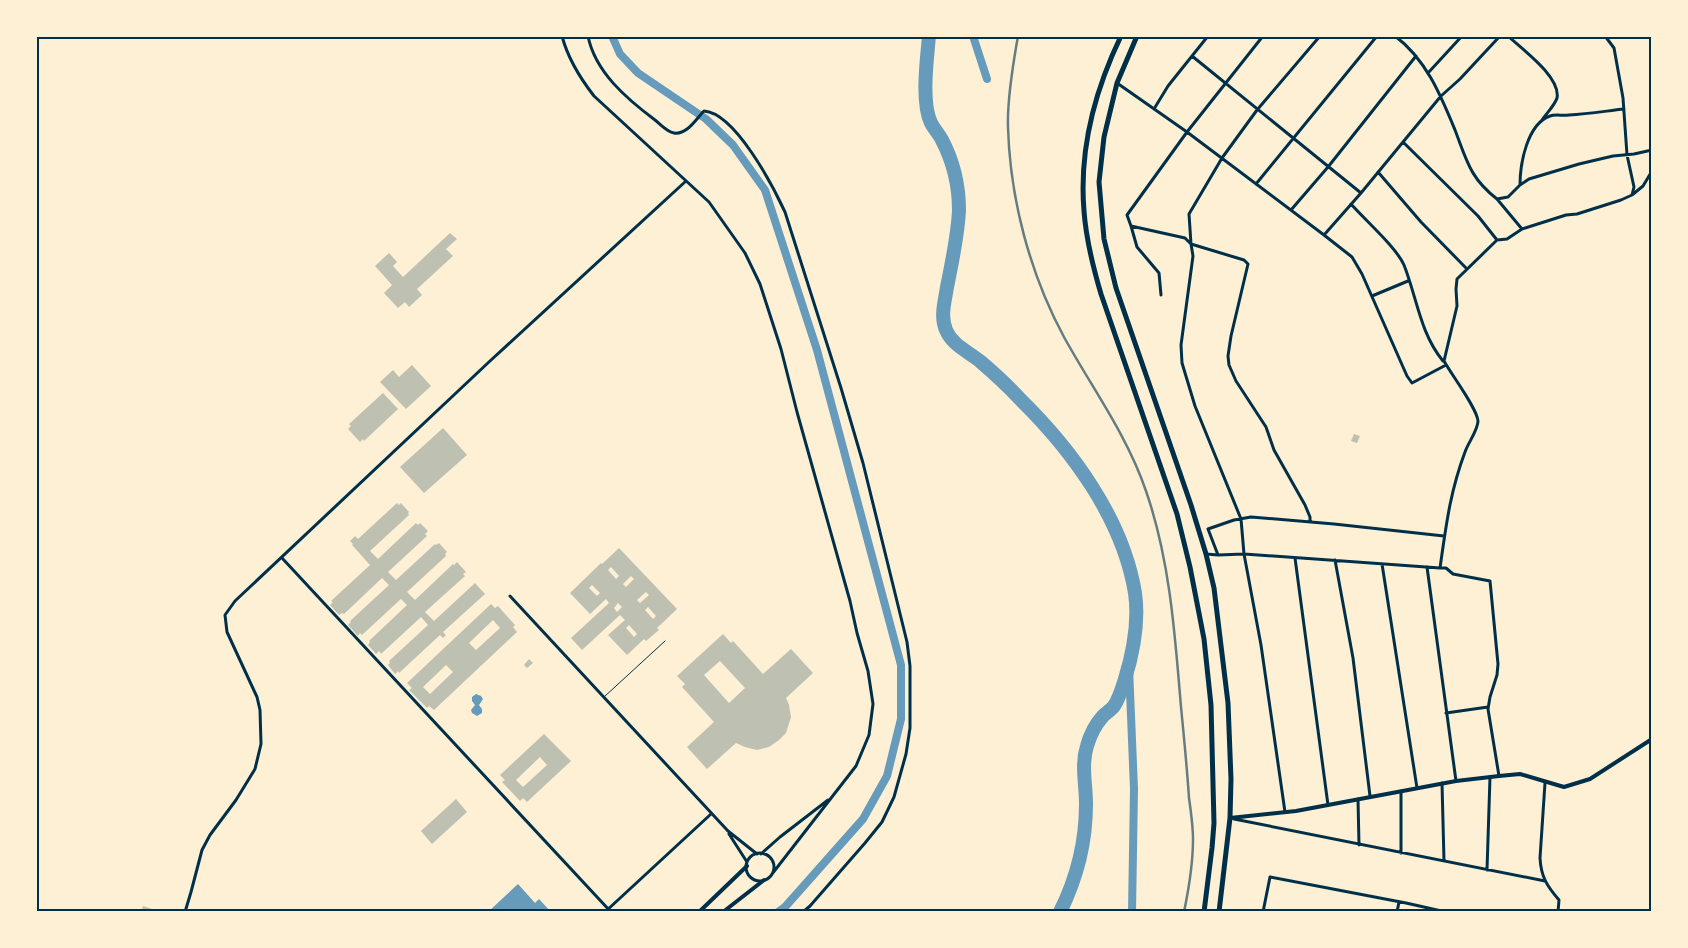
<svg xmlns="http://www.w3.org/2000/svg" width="1688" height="948" font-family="'Fira Sans',sans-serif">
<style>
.water{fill:#669bbc}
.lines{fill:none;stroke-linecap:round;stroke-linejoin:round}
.canal{stroke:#669bbc;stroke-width:8}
.river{stroke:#669bbc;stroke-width:14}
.building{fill:#bec0b2;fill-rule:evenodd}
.service{stroke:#003049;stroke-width:1}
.minor{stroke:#003049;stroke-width:3}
.tertiary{stroke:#003049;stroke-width:4}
.trunk{stroke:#003049;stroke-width:5}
.rail{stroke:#657d81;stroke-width:2.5}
.neatline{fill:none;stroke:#003049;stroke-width:2}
</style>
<rect width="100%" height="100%" fill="#fdf0d5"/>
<path class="water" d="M476,694L481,696L483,699L479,705L482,709V713L477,716L472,713L471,710L475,705L472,701V697Z
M518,884L535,903L539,899L551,912H488Z"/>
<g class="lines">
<path class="canal" d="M612,36L620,54L638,73L706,119L733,145L765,190L817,350L901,665V719L887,776L863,819L785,907L778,912
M973,36L987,79
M1129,667L1134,789L1132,912"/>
<path class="river" d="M929,36C927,59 921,102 931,123C934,129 939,134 942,140C953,161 959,185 959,210C958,235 952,262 947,287C945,301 940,316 946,330C952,345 969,352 981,362C995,374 1008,386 1020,399C1072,450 1123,519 1135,593C1139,621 1133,653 1125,679C1122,688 1119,699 1114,706C1111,710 1106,713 1103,716C1095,725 1090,735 1087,746C1081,765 1086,784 1086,804C1086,842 1077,878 1060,912"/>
</g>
<path class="building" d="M450,233L457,239L446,249L453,256L417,289L422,295L409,307L405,302L398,308L384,293L392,285L375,266L389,253L397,262L393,266L403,277Z
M412,365L431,386L406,409L380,382L393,370L399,377Z
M383,393L398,409L364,441L363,439L360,442L348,429L351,426L349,424Z
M443,428L467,455L424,493L400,467Z
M1354,434L1360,436L1357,443L1351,441Z
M397,503L399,505L401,503L409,512L408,513L409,515L370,551L378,559L416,523L418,525L420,523L428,531L425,534L427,536L388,572L396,580L435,544L436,545L439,543L447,552L445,554L446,556L407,592L415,600L453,564L454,565L457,562L466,572L463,574L465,576L425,612L434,621L475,583L485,594L443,632L446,635L443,638L440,635L399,673L398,671L395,674L388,665L390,663L389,661L428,625L421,617L381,654L379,651L376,654L368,645L370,642L369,641L407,605L401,599L362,635L360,633L358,636L348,625L351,622L350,621L389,585L382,578L344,614L342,613L339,615L330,605L333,602L331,601L370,565L352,545L353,544L350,541L355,536L358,539Z
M619,548L677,609L657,628L659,630L646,641L644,639L627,655L608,635L625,620L620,615L582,650L571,638L609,603L606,599L590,614L570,593L601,563L602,564ZM611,567L619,576L616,579L608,570ZM631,576L634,579L626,587L623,584ZM592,585L600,593L597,596L589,588ZM646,592L649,595L640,603L637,600ZM618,603L622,607L617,612L614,608ZM648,607L656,616L653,619L645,610ZM629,625L637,634L634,637L626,628Z
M491,604L495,608L498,606L515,625L513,627L517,632L434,710L429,706L427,708L409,690L412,688L407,683ZM493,620L500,628L476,650L469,643ZM446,665L453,672L430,694L423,687Z
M723,634L731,643L733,641L763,674L791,649L813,673L786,698L789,705L791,717L786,733L779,740L769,747L757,750L745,747L736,743L707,769L687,747L714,722L682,687L685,684L677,676ZM720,661L745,688L729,703L704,675Z
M529,659L533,663L527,668L524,665Z
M544,734L571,761L527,802L523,798L520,801L502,782L505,780L500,775ZM540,757L547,765L523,787L516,780Z
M456,799L467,812L432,844L421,831Z
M143,906L158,911V912H141Z"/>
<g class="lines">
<path class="service" d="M604,697L665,641"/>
<path class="minor" d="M562,36C568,59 580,78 594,96L709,202L745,253L760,284L781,349L797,412L850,601L857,633L868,671L873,704L869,735L856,766L772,874
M588,36C595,72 627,99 655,120C660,124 667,132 674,133C687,135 696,119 704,111C735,113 773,186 785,212L841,388L863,463L907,642L910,666V728L906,754L894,797L882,822L865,843L810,906L803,912
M1263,36L1187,132L1324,235L1361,193
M1395,36C1426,59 1441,96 1455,130C1467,161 1470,178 1497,199L1508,197L1520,185L1529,179L1579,164L1613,156L1634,154L1652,150
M1508,36C1522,49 1561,77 1557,98C1555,105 1546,114 1542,120
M1605,36L1614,48L1623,98L1627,155L1634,187L1632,195
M1192,56L1361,193L1403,142
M1428,73L1462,36
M1117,83L1187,132L1127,215L1131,226L1185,238L1191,244L1193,256L1181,345L1182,363L1195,406L1241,519L1244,554L1261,645L1285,812
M1154,109L1168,86L1208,36
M1378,172L1421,222L1467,269
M1256,184L1377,36
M1520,185C1520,164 1527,124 1550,116C1555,114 1563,116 1569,115C1588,114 1606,111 1624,109
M1497,199L1522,229
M1351,204C1365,220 1396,247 1404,265C1417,298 1420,333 1443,361
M1291,210L1328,167L1416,56
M1131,226L1137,247L1159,273L1161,295
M1324,235L1352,257L1362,274L1407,376L1412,383L1446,365
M1497,240L1507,239L1522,229L1566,215L1577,214L1621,200L1632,195L1643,186L1652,171
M1372,296L1408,281
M1310,522V517L1305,505L1274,450L1266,427L1236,381L1229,365L1228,356L1231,336L1248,264L1244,260L1191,244L1189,214L1222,158L1257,110L1320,36
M1206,554L1218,555L1244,554L1440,568H1446L1453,574L1490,581L1498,664L1497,675L1490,697L1488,709L1499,776
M1218,555L1208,529L1234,520L1251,517L1334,524L1444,536
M282,558L611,912
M1295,558L1328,805
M1335,560L1353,658L1370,796
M1382,564L1417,788
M1427,567L1456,781
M1440,568C1446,526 1450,492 1465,452C1468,443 1478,430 1478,421C1477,408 1451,374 1444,361L1457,306L1456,289L1457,279L1497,240L1478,216L1403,142L1441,96L1460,79L1500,36
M510,596L728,831L757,854
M1446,713L1488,707
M1442,783L1444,861
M1545,783L1540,858C1541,877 1547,886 1559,900L1558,912
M1401,791V853
M1358,799L1359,845
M1234,819L1545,881
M729,834L747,862
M746 867a14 14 0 1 1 28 0a14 14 0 1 1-28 0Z
M761,854L780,837L828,800
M1487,870L1490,777
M185,912L191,892L202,850L210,835L236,800L255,769L261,744L260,710L257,697L227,632L225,615L235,601L490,361L686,181
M605,912L711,814
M1263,912L1270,877L1406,903L1446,912
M1397,912L1399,902"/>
<path class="tertiary" d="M1230,818L1296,811L1456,781L1499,776L1520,774L1564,787L1590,779L1652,739
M699,912L747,866
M723,912L764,880"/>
<path class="trunk" d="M1121,36C1095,90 1079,151 1084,211C1086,239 1093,267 1101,294L1177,514L1190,567L1204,639L1211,705L1214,823L1212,848L1204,912
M1137,36L1117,83L1104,137L1099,182L1104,239L1116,288L1191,505L1206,554L1214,588L1228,703L1231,779L1230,818L1219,912"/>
<path class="rail" d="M1018,36C1013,64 1007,99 1008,127C1010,199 1030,274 1064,337C1092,388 1127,435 1146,491C1170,560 1175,635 1181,707C1184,737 1187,768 1189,798C1191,812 1193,826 1193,839C1193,863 1189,888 1184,912"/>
</g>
<rect width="1688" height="948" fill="none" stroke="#fdf0d5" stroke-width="75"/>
<rect x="38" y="38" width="1612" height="872" class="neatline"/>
</svg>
